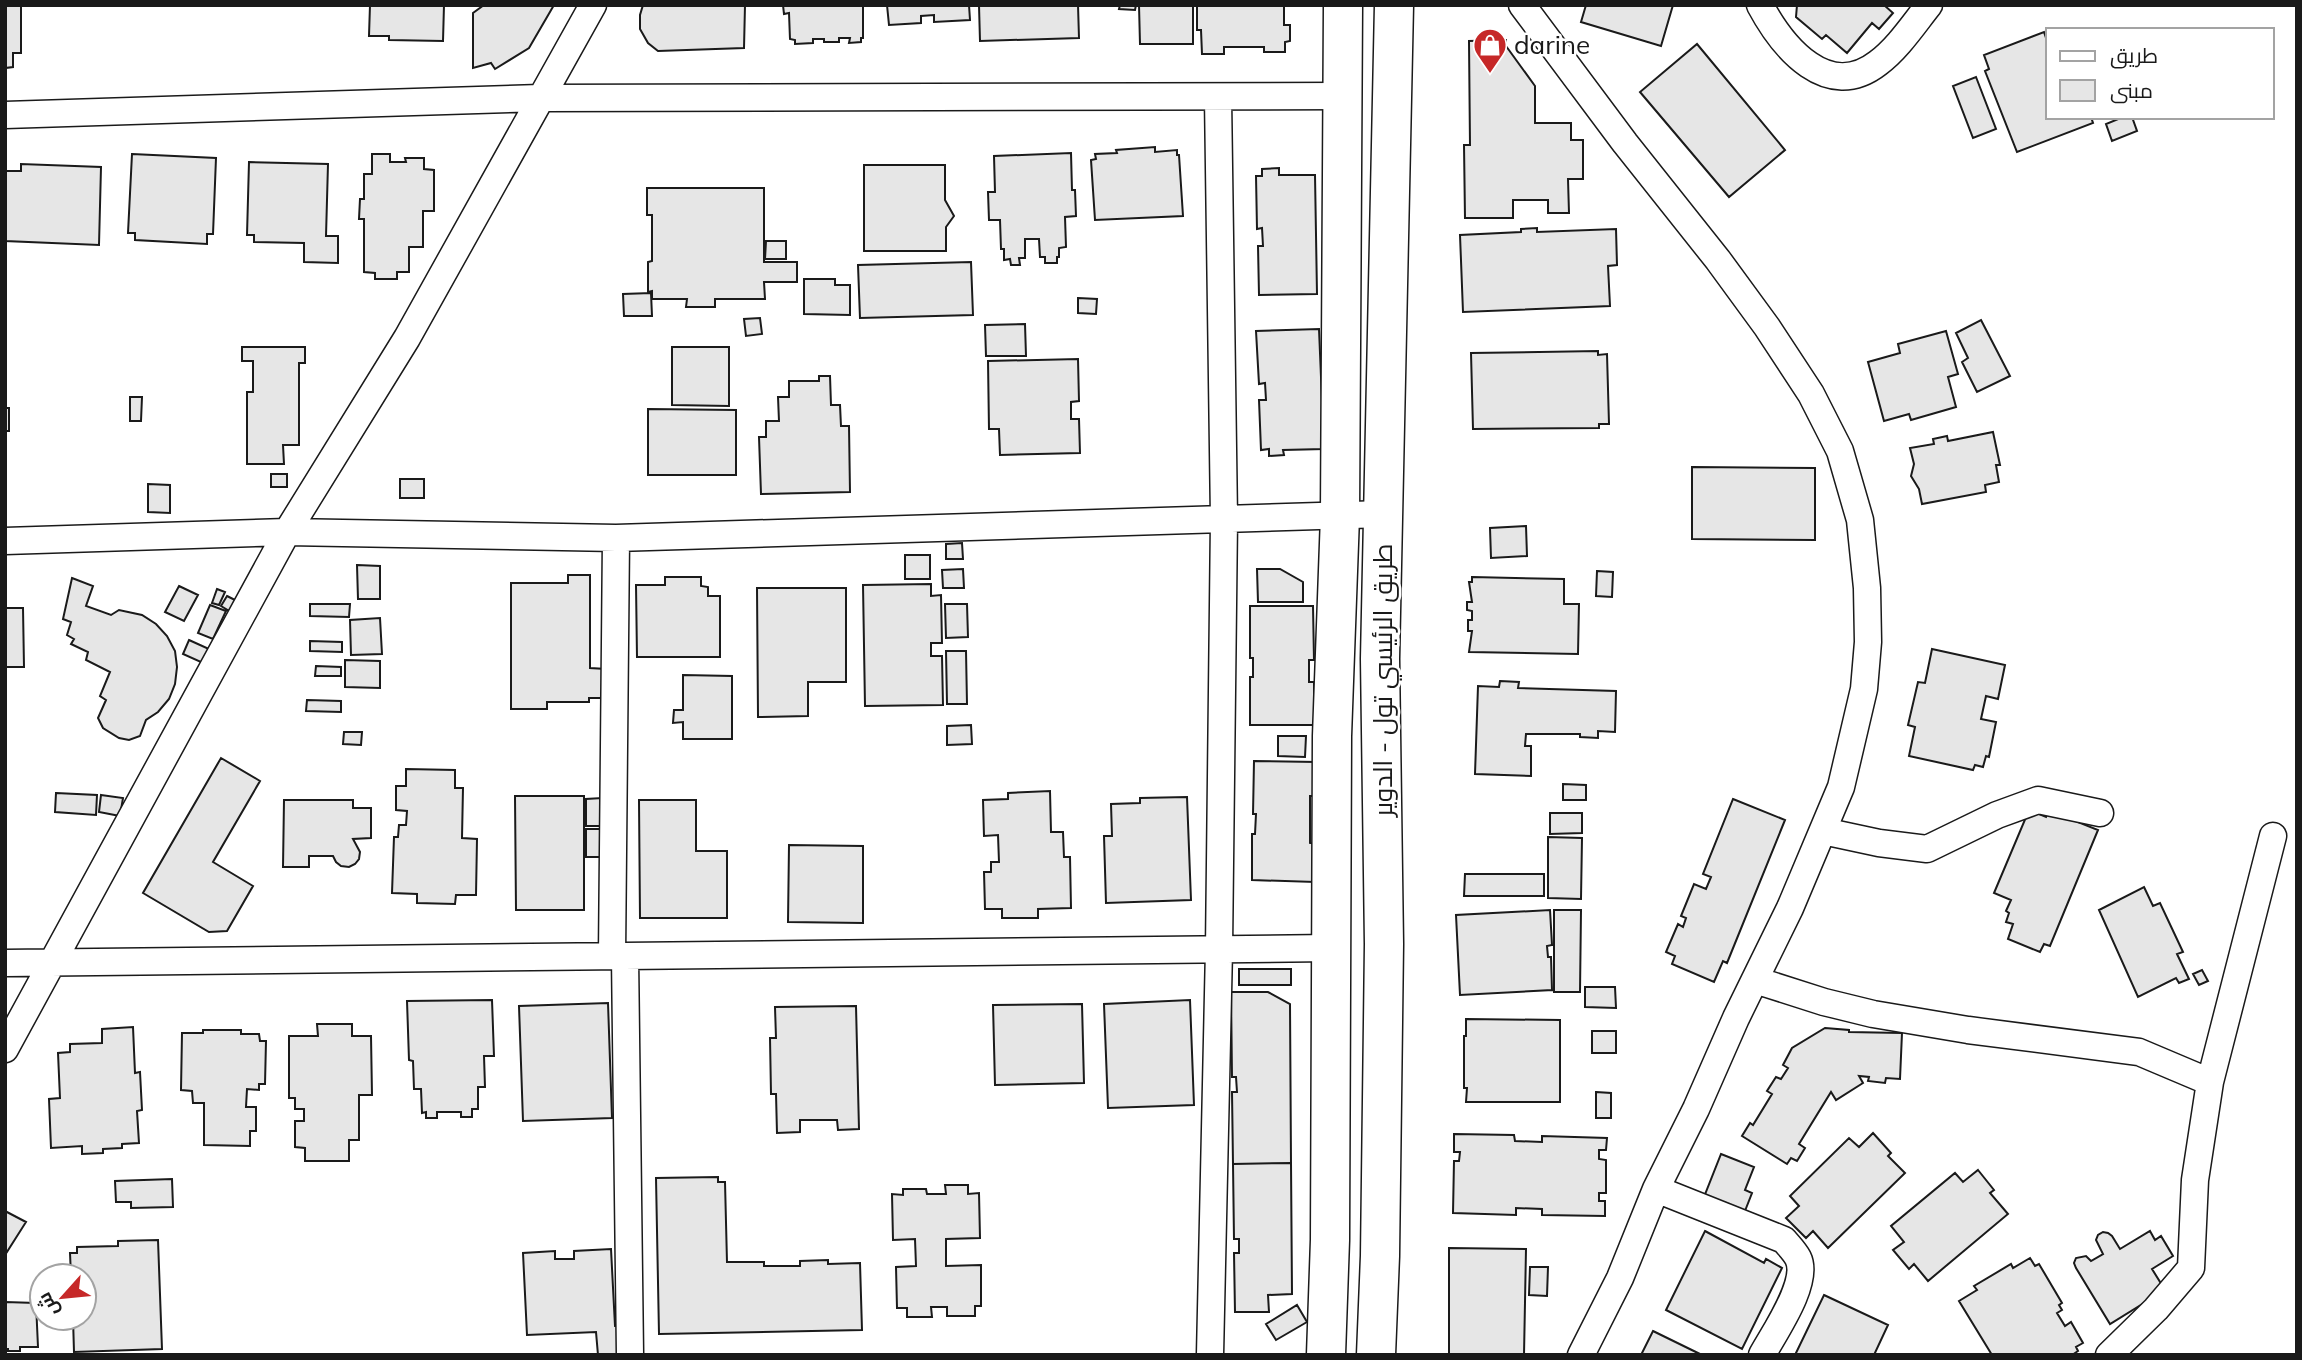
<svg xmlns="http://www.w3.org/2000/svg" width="2302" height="1360" font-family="Mulish,Cairo,sans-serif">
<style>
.building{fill:#e6e6e6;stroke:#1a1a1a;stroke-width:2}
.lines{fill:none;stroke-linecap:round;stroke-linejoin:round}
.street-casing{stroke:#1a1a1a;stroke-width:29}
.primary-casing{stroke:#1a1a1a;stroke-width:41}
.street{stroke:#fff;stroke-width:26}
.primary{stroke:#fff;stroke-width:38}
.labels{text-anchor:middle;stroke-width:5;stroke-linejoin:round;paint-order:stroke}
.poi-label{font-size:26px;fill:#1a1a1a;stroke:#fff;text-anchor:start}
.street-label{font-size:26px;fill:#1a1a1a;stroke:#fff}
</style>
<rect width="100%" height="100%" fill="#fff"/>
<path class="building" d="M5,5H21V53H13V67L5,68Z
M370,5H444L443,41L389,40V36H369Z
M484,5H554L529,48L495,69L491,63L473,68V13Z
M643,5H745L744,48L658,51L648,43L640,29V15Z
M783,5H863V38H861V42L849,43L850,38H839V42H824V39H813V43L795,44V40L790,39L789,13L784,14Z
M887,5H969L970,20L934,22V15L921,16V23L889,25Z
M979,5H1078L1079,38L980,41Z
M1120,5H1136L1135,10L1119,9Z
M1139,5H1193V44H1140Z
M1197,5H1284V25H1290V41L1285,42V52H1264V47H1224V54H1202L1201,30H1197Z
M1586,5H1673L1661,46L1581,22Z
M1797,5H1884L1893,13L1879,29L1872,23L1847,53L1826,35L1822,39L1796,17Z
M2044,32L2048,44V117H2091L2093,123L2017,152L1985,71L1989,69L1984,55Z
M1506,40V46L1535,86V123H1571V140H1583V179H1568L1569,213H1548V200H1513V218H1465L1464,145H1470L1469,41Z
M1697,44L1785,150L1729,197L1640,92Z
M1976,77L1996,129L1973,138L1953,86Z
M2123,117H2132L2137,131L2112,141L2106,124Z
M1155,147V152L1177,150V155H1179L1183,216L1095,220L1091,160L1096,159L1095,154L1117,153L1116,150Z
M1071,153L1072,190H1075L1076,216L1065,217L1066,247L1059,248V257H1057V263H1045V257H1040L1039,239H1025V258H1019L1020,265H1011L1010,259L1004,260V249H1001L1000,220H989L988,192H995L994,156Z
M132,154L216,158L213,234H207V244L135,240V233H128Z
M372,154H390V162H406L405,158H424V169L434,170V211H423V247H409V272H397V279H375V273L364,272V219H359L360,199H364V174H372Z
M249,162L328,164L326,236H338V263L304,262V243L254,242V235H247Z
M5,164L6,171H21V164L101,167L99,245L5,241Z
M864,165H945V200L954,216L946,227V251H864Z
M1279,168V175H1315L1317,294L1259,295L1258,246H1263L1262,228L1257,229L1256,176H1262V169Z
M647,188H764V262H797V282H764L765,299H715V307H686L687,299H652V291L648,292V262L652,261V215H647Z
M1537,228V232L1616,229L1617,265L1608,266L1610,306L1463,312L1460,235L1521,232V229Z
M766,241H786V259H765Z
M971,262L973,315L860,318L858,265Z
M804,279H835V285H850V315L804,314Z
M651,293L652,316H624L623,294Z
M1078,298L1097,299L1096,314L1078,313Z
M760,318L762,334L746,336L744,319Z
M1981,320L2010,376L1977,392L1962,362L1968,358L1956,333Z
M1025,324L1026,356H986L985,325Z
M1319,329L1324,449L1283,450L1284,455L1269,456V449L1261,450L1259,400H1266L1265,383L1259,384L1256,331Z
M1946,331L1958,374L1948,377L1956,407L1911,420L1909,414L1884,421L1868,362L1900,353L1898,344Z
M242,347H305V363H299V445H283L284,464H247V392H253V361H242Z
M672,347H729V406L672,405Z
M1598,351V355L1607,354L1609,424H1599V428L1473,429L1471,353Z
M1078,359L1079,401L1071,402V419H1079L1080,453L1000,455L999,429H989L988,361Z
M819,376H830L831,405H840L841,426H849L850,492L761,494L759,437H766V421H779L778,397H789V381H819Z
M130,397H142L141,421H130Z
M5,408H9V431H5Z
M648,409L736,410V475H648Z
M1993,432L2000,465H1996L1999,482L1985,485L1986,492L1922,504L1919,489L1911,476L1914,464L1910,448L1934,444L1933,439L1947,436L1948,441Z
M1692,467L1815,468V540L1692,539Z
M271,474H287V487H271Z
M400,479H424V498H400Z
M148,484L170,485V513L148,512Z
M1526,526L1527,556L1491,558L1490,528Z
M962,543L963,559H946V544Z
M905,555H930V579H905Z
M357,565L380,566V599H358Z
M963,569L964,588H943L942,570Z
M1257,569H1280L1303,582V602H1258Z
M1597,571L1613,572L1612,597L1596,596Z
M568,575H590V668L606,669V698H589V702H547V709H511V583H568Z
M665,577H701V586L708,587V596H720V657H637L636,585H665Z
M1472,577L1564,579V604H1579L1578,654L1469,652L1472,631H1468V620H1472V611L1467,610V602H1472L1469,582H1472Z
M72,578L93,586L86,606L111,615L119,610L142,615L156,624L167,636L175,651L177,667L175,684L169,699L158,712L146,720L140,736L129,740L119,738L103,728L98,718L106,700L100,696L110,672L86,660L88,652L71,644L74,639L67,635L71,622L63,619Z
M931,584V596L941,595L942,643H931V656H942L943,705L865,706L863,585Z
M179,586L198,595L184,621L165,612Z
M757,588H846V682H808V716L758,717Z
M217,589L225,592L219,605L212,603Z
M227,596L237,601L231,612L221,606Z
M310,604H350L349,617L310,616Z
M945,604H967L968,637L946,638Z
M210,605L226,611L213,639L198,633Z
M1250,606H1313L1314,660H1309V682H1314V725H1250V677H1253V658H1250Z
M5,608H23L24,667H6V672Z
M380,618L382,654L351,655L350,620Z
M189,640L209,649L203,663L183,654Z
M310,641L342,642V652L310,651Z
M1932,649L2005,665L1998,699L1986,696L1981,719L1996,722L1989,757L1986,756L1983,767L1975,765L1973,770L1909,756L1915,727L1908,725L1918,682L1925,683Z
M946,651H966L967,704H947Z
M345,660L380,661V688L345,687Z
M316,666L341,667V676H315Z
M683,675L732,676V739H683V722L673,723L674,710H683Z
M1500,681L1519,682L1518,688L1616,691L1615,732L1598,731V738L1580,737V734H1526L1525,746H1531V776L1475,774L1478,686L1499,687Z
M307,700L341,701V712L306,711Z
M971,725L972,744L947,745V726Z
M344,732H362L361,745L343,744Z
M1278,736H1306L1305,757L1278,756Z
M221,758L260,781L213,862L253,886L227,931L209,932L143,893Z
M1254,761L1317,762V796H1310V843L1316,844L1315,882L1252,880V834H1255L1256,814H1253Z
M406,769L455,770V788H463L462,838L477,839L476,895H456L455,904L417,903V894L392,893L394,837H398L399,825H406L407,811L396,810V786H406Z
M1563,784L1586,785V800H1563Z
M1050,791L1051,832H1063L1064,857H1070L1071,908L1038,909V918H1002V909H985L984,872H991V862H999L998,835L984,836L983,800L1008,799V793Z
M56,793L97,795L96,815L55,812Z
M101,795L123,798L120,816L99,812Z
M515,796H584V910H516Z
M1187,797L1191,900L1106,903L1104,836H1112L1111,804L1140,803V798Z
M602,798V826H586V799Z
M1733,799L1785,820L1727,963L1723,961L1714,982L1672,964L1675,956L1666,952L1678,924L1683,927L1686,918L1681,916L1694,884L1706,889L1711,877L1703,874Z
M284,800H353V808H371V838L353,839L360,852L359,859L355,864L349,867L341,866L336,862L333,856H309V867H283Z
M639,800H696V851H727V918H640Z
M2029,810L2046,817L2048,810L2098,830L2050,946L2044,944L2040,952L2008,939L2013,924L2006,922L2009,913L2006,911L2011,900L1994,893Z
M1550,813H1582V833L1550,834Z
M586,829H602V857H586Z
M1548,837L1582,838L1581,899L1548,898Z
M789,845L863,846V923L788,922Z
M1465,874H1544V896H1464Z
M2144,887L2153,906L2160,903L2183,952L2177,954L2189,979L2179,983L2176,978L2138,997L2099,910Z
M1550,910L1552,945L1547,946L1548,957H1551L1552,990L1460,995L1456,915Z
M1554,910H1581L1580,992H1554Z
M1239,969H1291V985H1239Z
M2202,970L2208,981L2199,985L2193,974Z
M1585,987H1615L1616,1008L1585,1007Z
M1231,992H1268L1290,1004L1291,1163L1233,1164L1232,1092H1237L1236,1077H1232Z
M492,1000L494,1056H484L485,1087H478V1109H472V1117H461V1112H437V1118H426V1112L422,1113L421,1089H414L413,1061L409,1060L407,1001Z
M1190,1000L1194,1105L1108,1108L1104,1004Z
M608,1003L612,1118L523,1121L519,1006Z
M1082,1004L1084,1083L995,1085L993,1005Z
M856,1006L859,1129L838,1130L837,1120H800V1132L777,1133L776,1094H771L770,1038H776L775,1007Z
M1466,1019L1560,1020V1102H1466L1467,1088H1464V1036H1466Z
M317,1024H352V1036H371L372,1095H359V1140H349V1161H305V1148L295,1147V1121H304V1109H295V1098H289V1036H318Z
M133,1027L135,1073L140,1072L142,1110L137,1111L139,1143L122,1144V1148L103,1149V1153L82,1154V1146L51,1148L49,1099L60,1098L58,1053L70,1052V1044L102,1043V1029Z
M1825,1028L1849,1030V1032L1902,1033L1900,1079L1886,1078L1885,1083L1868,1081L1869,1077L1859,1076L1863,1083L1836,1100L1831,1092L1799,1144L1805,1148L1797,1161L1791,1158L1787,1164L1742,1136L1750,1123L1753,1125L1772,1094L1767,1091L1776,1077L1781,1079L1788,1068L1783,1065L1792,1048Z
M203,1030H241V1034H259L260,1041H266L265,1084H259V1090L247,1089L246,1107H256V1131H250V1146L204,1145V1103H193L192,1091L181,1090L182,1033H203Z
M1592,1031H1616V1053H1592Z
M1596,1092L1611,1093V1118H1596Z
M1873,1133L1891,1153L1888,1156L1905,1173L1828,1248L1813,1231L1806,1238L1786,1218L1799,1206L1790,1196L1849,1138L1859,1147Z
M1454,1134L1514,1135L1515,1141L1542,1142V1136L1607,1138L1606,1150H1599V1159L1606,1160V1193H1599V1201H1605V1216L1542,1215V1209L1516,1208V1215L1453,1213L1454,1161H1459L1460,1152H1454Z
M1721,1154L1754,1167L1745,1190L1752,1193L1743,1216L1704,1197Z
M1291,1163L1292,1294L1268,1295L1269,1312H1235L1234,1253H1239V1239H1234L1233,1164Z
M1978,1170L1994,1190L1990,1193L2008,1214L1928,1281L1914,1264L1909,1269L1893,1250L1904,1242L1891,1226L1955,1173L1963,1182Z
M718,1177V1182H725L727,1262H764V1266H800V1261L828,1260V1264L860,1263L862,1330L659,1334L656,1178Z
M172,1179L173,1207L131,1208V1202H116L115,1181Z
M945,1185H968V1194L979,1193L980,1238L946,1239V1266L981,1265V1306H975V1316H947V1307H931L932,1317H907V1308H897L896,1267L916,1266L915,1239L893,1240L892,1194L903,1195V1189H926L927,1194H946Z
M5,1211L26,1222L5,1255Z
M1705,1231L1764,1263L1766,1259L1782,1268L1742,1349L1666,1310Z
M2150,1231L2155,1240L2161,1236L2173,1256L2152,1269L2165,1290L2110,1324L2076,1268L2074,1263L2076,1258L2086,1256L2091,1261L2103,1254L2096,1240L2098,1235L2103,1232L2108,1233L2112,1236L2120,1249Z
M158,1240L162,1349L74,1352L73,1318H84V1276H71L70,1253H77V1247L118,1246V1241Z
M1449,1248L1526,1249L1524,1355H1449Z
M611,1249L615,1326L625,1325L627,1355H598L596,1332L527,1335L523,1253L555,1251V1259H574V1251Z
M2030,1258L2035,1266L2039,1264L2062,1303L2059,1305L2062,1310L2057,1313L2065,1326L2071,1322L2083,1343L2076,1347L2078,1351L2072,1355H1992L1959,1301L1977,1290L1974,1286L2011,1264L2013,1268Z
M1530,1267H1548L1547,1296L1529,1295Z
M1824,1295L1888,1325L1874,1355H1795Z
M5,1302L36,1303L38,1347H20V1351H8V1349H5Z
M1297,1305L1307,1322L1276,1340L1266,1324Z
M1653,1331L1702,1355H1641Z"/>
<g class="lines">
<defs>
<path id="street" d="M1522,5L1625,143L1718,260L1767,327L1811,394L1840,451L1860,520L1867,588L1868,642L1864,689L1841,787L1790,908L1736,1018L1696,1109L1656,1189L1620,1278L1581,1355
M1760,5C1783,48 1828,102 1878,63C1898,48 1913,25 1929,5
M5,115L540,98L1341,96
M5,541L287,532L616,538L1384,514
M1823,831L1879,843L1927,849L1997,815L2038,800L2100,813
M612,956L616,538
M625,956L630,1355
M5,963L1331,948
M1755,980L1824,1002L1873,1014L1968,1030L2139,1052L2210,1082
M5,1049L287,532L407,338L593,5
M1656,1189L1784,1240C1789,1246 1795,1252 1798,1258C1810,1282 1774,1333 1762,1355
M1210,1355L1219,949L1224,519L1218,97
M2109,1355L2156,1309L2191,1268L2195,1180L2210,1082L2273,836"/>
<path id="primary" d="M1326,1355L1330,1240L1332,736L1340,516L1343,5
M1376,1355L1380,1256L1384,944L1380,659L1394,5"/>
</defs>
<use href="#street" class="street-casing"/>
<use href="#primary" class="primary-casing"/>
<use href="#street" class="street"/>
<use href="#primary" class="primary"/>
</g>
<defs>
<symbol id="shop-pin" viewBox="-11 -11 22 30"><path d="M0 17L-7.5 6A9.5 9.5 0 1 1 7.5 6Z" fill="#c62828" stroke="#fff"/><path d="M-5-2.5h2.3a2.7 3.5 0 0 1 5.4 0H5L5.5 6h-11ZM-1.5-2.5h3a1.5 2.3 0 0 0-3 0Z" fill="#fff"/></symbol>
</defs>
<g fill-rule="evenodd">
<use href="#shop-pin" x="1471" y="26" width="38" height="52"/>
</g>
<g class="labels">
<g class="poi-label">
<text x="1514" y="54">darine</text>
</g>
<g class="street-label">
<text transform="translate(1383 680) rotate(-90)" y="9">طريق الرئيسي تول - الدوير</text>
</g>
</g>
<rect width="2302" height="1360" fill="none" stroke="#1a1a1a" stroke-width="14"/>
<rect x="2046" y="28" width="228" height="91" fill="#ffffff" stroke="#a3a3a3" stroke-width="2"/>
<rect x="2060" y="51" width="35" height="10" fill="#ffffff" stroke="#a3a3a3" stroke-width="2"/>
<text x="2110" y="63" font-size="21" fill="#1a1a1a">طريق</text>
<rect x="2060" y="80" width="35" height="21" fill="#e6e6e6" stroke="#a3a3a3" stroke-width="2"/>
<text x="2110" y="98" font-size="21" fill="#1a1a1a">مبنى</text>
<g transform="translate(63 1297) rotate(243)"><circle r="33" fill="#ffffff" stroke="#a3a3a3" stroke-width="2"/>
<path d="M0-5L12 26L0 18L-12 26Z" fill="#c62828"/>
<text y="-10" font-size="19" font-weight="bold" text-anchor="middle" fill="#1a1a1a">ش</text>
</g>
</svg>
